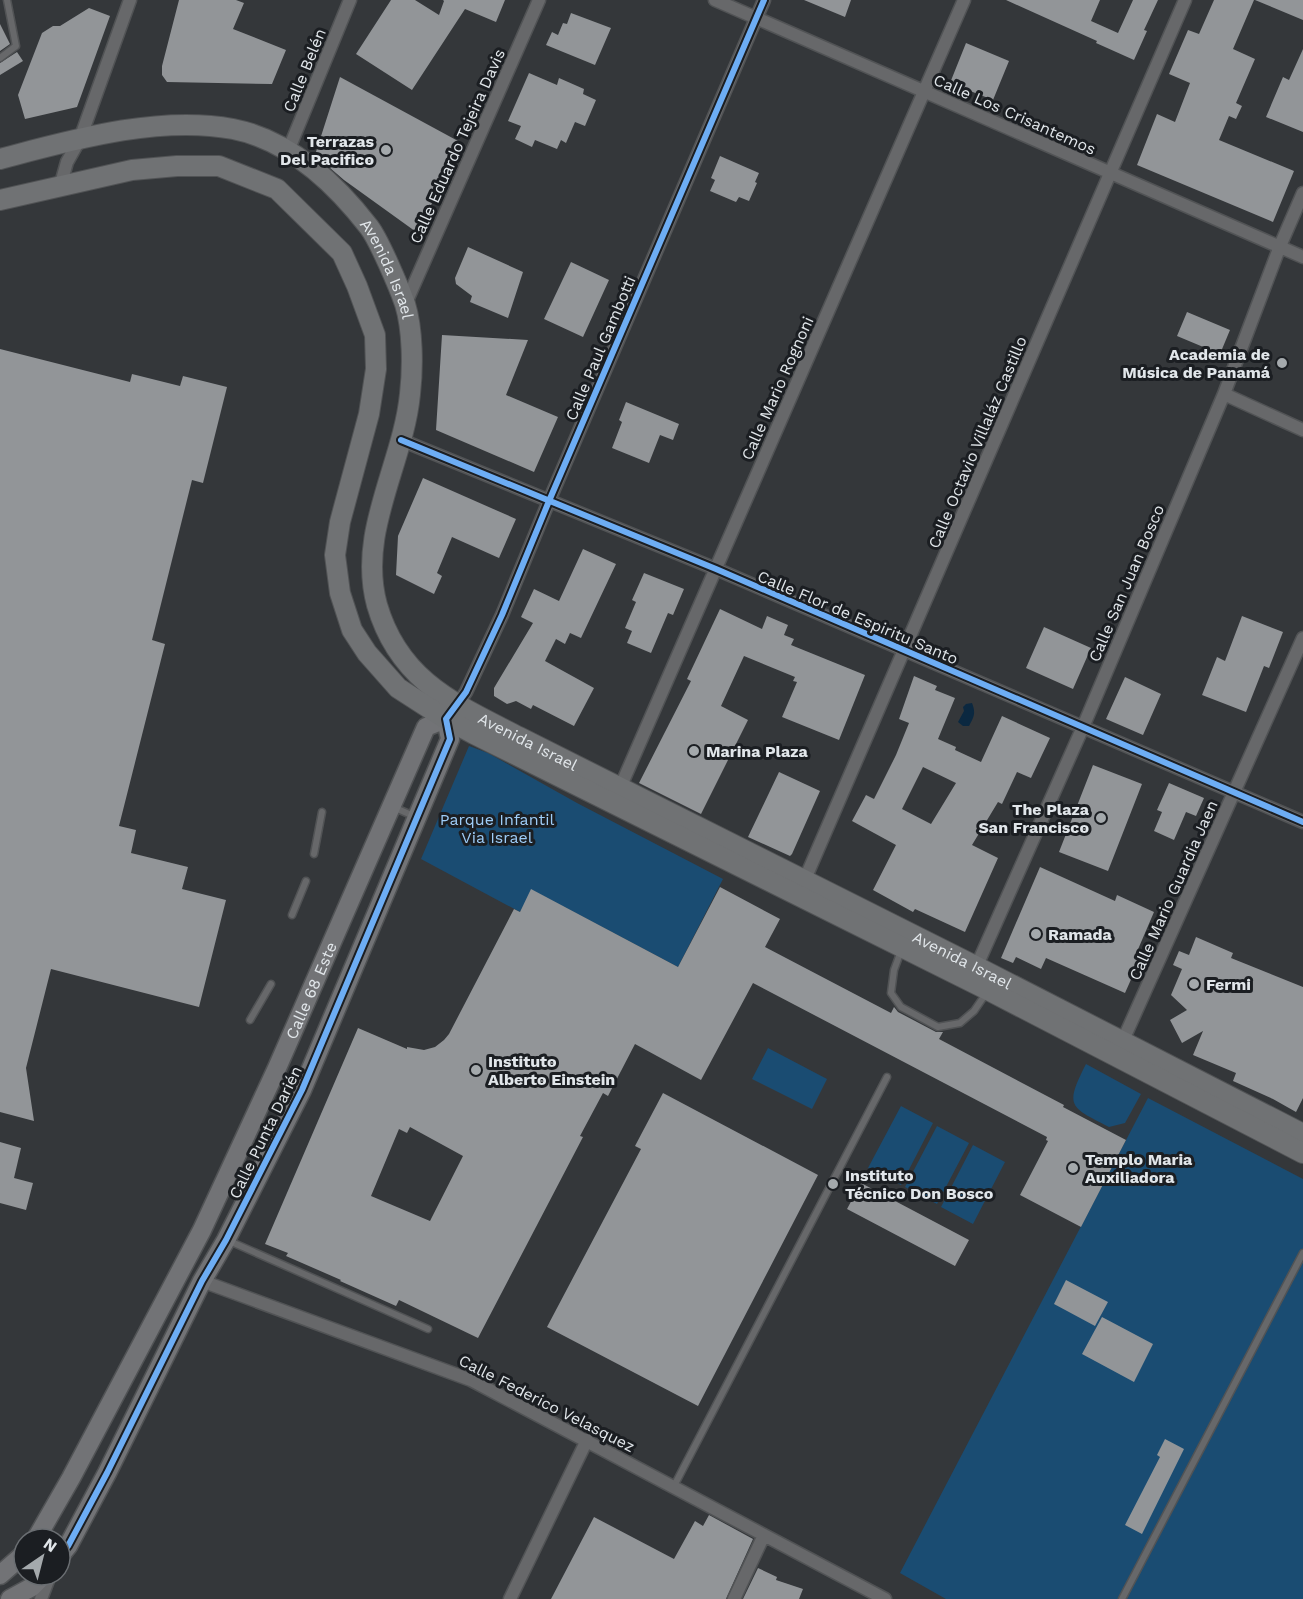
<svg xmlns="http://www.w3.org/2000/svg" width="1303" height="1599" font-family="'Work Sans',sans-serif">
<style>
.green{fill:#1a4c72}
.water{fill:#0b2840}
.building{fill:#929598;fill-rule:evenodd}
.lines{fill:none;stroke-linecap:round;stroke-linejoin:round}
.lane-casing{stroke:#515355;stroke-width:9}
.street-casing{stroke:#515355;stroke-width:15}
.secondary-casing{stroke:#515355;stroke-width:21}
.primary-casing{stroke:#515355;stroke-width:22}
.lane{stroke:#67686a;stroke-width:6}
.street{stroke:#67686a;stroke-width:12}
.secondary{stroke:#727376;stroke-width:18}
.primary{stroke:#707274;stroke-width:20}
.cycleway-casing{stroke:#1b1e22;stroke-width:10}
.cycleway{stroke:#6dadf4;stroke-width:6}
.poi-dot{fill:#a4a9ac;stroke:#1b1e22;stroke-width:2}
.labels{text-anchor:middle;stroke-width:6;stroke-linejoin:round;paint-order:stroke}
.street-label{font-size:16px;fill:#e1e6ea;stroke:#1b1e22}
.poi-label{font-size:16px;font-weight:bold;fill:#e1e6ea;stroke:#1b1e22;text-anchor:start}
.park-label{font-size:16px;fill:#9ecdf8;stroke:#1b1e22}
</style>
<rect width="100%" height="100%" fill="#34373a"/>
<path class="green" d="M469,746L488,753L577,803L723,879L678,967L532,890L520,912L421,859Z
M768,1048L827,1079L812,1109L752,1079Z
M1086,1064L1141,1094L1125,1123L1109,1127C1070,1107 1064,1107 1086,1064Z
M1148,1098L1303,1179V1599H946L900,1573Z
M901,1106L933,1123L901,1185L868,1168Z
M937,1126L969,1143L937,1204L905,1187Z
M973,1145L1005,1162L973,1224L941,1207Z"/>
<path class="water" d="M972,703C976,713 974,717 969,726H963L958,722L964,711L963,707L966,704Z"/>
<path class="building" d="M179,0H236L244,3L233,29L286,50L272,84L167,82L162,75V66Z
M391,0H415L439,15L444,1L443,0H505L496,22L465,9L412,90L356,54Z
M804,0H851L845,17Z
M1006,0H1100L1091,21L1118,33L1133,0H1158L1144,30L1147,31L1134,60L1096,43L1097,41Z
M1214,0H1254L1233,49L1255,59L1236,103L1242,106L1236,119L1229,116L1219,140L1294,171L1273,222L1137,165L1157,114L1175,122L1190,83L1169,74L1188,30L1199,34Z
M1255,0H1303V20Z
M89,8L110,16L77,107L25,119L18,95L42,33L53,26H60Z
M571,13L611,28L595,65L546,45L552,32L558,35L563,23L567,24Z
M0,24L10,44L0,51Z
M966,43L1009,61L993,100L950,83Z
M1303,49V132L1266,117L1283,77L1289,80Z
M17,52L23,61L0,75V63Z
M529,73L557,85L559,78L584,89L583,94L596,100L585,126L575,122L566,143L561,140L557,149L535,140L532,147L515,139L521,126L508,121Z
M340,77L458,141L419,234L344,180L315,155Z
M720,156L759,173L755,182L757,183L749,201L739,197L736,202L710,191L715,180L711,178Z
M468,247L523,272L508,318L470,302L472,296L456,284L455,278Z
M571,262L609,280L583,337L544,319Z
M1187,312L1230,330L1220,354L1177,336Z
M442,335L528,340L506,395L558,417L534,472L436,430Z
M0,349L130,382L132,374L180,386L183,376L227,387L203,483L192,480L152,640L165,644L119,826L136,830L131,853L188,867L182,889L226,900L199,1007L51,969L26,1068L34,1121L0,1112Z
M626,402L679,424L673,440L660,435L649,463L612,448L622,422L619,420Z
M423,478L516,519L499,558L452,537L437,573L442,576L434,594L396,575L398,536Z
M583,549L616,564L581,638L570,633L565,644L556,639L545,661L594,688L574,726L533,705L531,709L516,701L507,704L494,696V688L533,623L521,617L534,589L559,601Z
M644,573L684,589L673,615L668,613L651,653L627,643L632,631L625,628L636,602L632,600Z
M720,609L762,629L767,616L788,625L784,635L794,639L791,645L865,675L839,740L782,717L797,682L793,681L795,677L744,656L721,706L748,720L701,814L639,783L691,681L687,679Z
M1242,616L1283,632L1269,668L1264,666L1246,712L1202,695L1217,657L1225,661Z
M1044,627L1091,648L1073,689L1026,668Z
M914,676L937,686L935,690L955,698L938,739L956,747L955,750L981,762L1002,716L1050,738L1031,778L1017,772L1002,804L998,802L972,845L998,858L965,932L915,909L913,912L873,890L896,845L852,821L866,795L874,799L896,755L909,723L899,719ZM923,767L956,783L931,824L902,809Z
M1125,677L1161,694L1143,735L1106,719Z
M1093,765L1142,784L1108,871L1059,852Z
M779,772L820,791L792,854L790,856L748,837Z
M1169,783L1204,798L1196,816L1186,812L1174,840L1154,831L1162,812L1157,810Z
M1040,867L1115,901L1117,895L1154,912L1136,954L1141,957L1125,993L1046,958L1041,969L1016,957L1013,963L1001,958Z
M720,887L780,919L765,947L891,1013L894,1007L898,1012L936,1032H943L939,1039L1064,1105L1063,1107L1126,1140L1081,1227L1020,1195L1048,1141L1046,1140L1047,1137L753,983L701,1080L635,1044L608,1096L603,1093L580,1136L583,1137L478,1338L399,1300L396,1306L340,1281L341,1280L286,1256L288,1253L265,1244L358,1028L407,1049V1047L424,1050L435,1047L444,1040L449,1034L514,909L520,912L531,889L678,967ZM410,1127L463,1156L430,1221L371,1196L399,1129L407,1133Z
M1196,937L1233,953L1231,958L1303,987V1098L1296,1112L1273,1099L1233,1081L1236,1073L1193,1055L1203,1031L1182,1043L1170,1020L1187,1010L1171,995L1182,969L1173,965L1179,951L1189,955Z
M663,1093L818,1175L698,1406L547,1327L641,1149L635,1146Z
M0,1142L21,1148L14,1178L33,1183L26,1210L0,1203Z
M861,1183L969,1240L955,1266L847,1209Z
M1066,1280L1108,1302L1095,1326L1054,1304Z
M1102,1317L1153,1344L1134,1382L1082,1354Z
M1165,1439L1184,1449L1142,1534L1125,1525L1160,1457L1157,1455Z
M709,1515L753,1539L726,1599H551L594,1517L674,1559L695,1521L703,1526Z
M758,1568L777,1577L776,1580L803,1589L799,1599H743Z"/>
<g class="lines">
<defs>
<path id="lane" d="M0,58L16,46L7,0
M393,807L416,817
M314,854L322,812
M292,915L306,881
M901,951L894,970L891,993L901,1007L938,1027L960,1023L974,1011L987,992
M250,1020L271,984
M227,1240L428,1329
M674,1486L887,1077
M1122,1599L1303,1253"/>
<path id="street" d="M715,0L1303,257
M288,151L350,0
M60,187L67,162L80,139L130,0
M405,305L539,0
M1224,394L1303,430
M401,440L716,569L1303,822
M457,705L466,692L502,615L549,501L764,0
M620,788L964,0
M802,886L1185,0
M974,972L1083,727L1224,394L1280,246L1303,193
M1120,1047L1303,638
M202,1281L471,1380L885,1599
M41,1599L50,1575
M510,1599L587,1440
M734,1599L764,1535"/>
<g id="secondary">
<path id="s1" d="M36,1539L71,1478L202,1230L277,1068L426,727L446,719"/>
<path d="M60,1556L68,1546L107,1473L202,1281L226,1240L302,1090L450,739L446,719L452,711"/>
<path d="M0,1575L24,1554"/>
<path d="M10,1599L32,1587L44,1575"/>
</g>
<g id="primary">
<path id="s2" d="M0,159C72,140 158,115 233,129C289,140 335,183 369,227C379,240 399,287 405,304C413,330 413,368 410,394C403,465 357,532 377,605C399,681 455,704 519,737L977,967L1303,1134"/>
<path d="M0,200L132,170L177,166H219L277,189L342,253L357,286L375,335L376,369L369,414L340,522L335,555L340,593L352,630L367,653L398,688L446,719L474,734L988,990L1303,1153"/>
</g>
</defs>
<use href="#lane" class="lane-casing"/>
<use href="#street" class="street-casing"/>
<use href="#secondary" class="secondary-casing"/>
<use href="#primary" class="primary-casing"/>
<use href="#lane" class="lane"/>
<use href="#street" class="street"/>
<use href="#secondary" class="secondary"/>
<use href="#primary" class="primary"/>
<defs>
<path id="cycleway" d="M401,440L716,569L1303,822
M60,1556L68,1546L107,1473L202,1281L226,1240L302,1090L450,739L446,719L466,692L502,615L549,501L764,0"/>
</defs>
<use href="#cycleway" class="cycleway-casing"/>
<use href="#cycleway" class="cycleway"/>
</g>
<g class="poi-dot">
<circle cx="386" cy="150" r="6"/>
<circle cx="1282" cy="363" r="6"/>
<circle cx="694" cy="751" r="6"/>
<circle cx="1101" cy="818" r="6"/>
<circle cx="1036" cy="934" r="6"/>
<circle cx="1194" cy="984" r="6"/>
<circle cx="476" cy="1070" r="6"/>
<circle cx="1073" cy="1168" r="6"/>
<circle cx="833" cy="1184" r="6"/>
</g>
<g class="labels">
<g class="street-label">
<text transform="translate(304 70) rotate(-68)" y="6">Calle Belén</text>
<text transform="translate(1015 114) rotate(24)" y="6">Calle Los Crisantemos</text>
<text transform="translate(457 146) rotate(-66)" y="6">Calle Eduardo Tejeira Davis</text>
<text dy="6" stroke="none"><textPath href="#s2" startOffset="454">Avenida Israel</textPath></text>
<text transform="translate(600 348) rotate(-67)" y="6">Calle Paul Gambotti</text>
<text transform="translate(777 388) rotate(-66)" y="6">Calle Mario Rognoni</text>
<text transform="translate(977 442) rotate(-67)" y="6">Calle Octavio Villaláz Castillo</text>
<text transform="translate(1126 583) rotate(-67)" y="6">Calle San Juan Bosco</text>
<text transform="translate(858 617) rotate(23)" y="6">Calle Flor de Espiritu Santo</text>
<text dy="6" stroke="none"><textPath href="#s2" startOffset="1011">Avenida Israel</textPath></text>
<text transform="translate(1173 890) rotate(-66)" y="6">Calle Mario Guardia Jaen</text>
<text dy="6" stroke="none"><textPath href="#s2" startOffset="1497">Avenida Israel</textPath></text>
<text dy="6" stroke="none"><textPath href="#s1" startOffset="614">Calle 68 Este</textPath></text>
<text transform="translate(265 1132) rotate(-64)" y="6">Calle Punta Darién</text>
<text transform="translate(547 1403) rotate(27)" y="6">Calle Federico Velasquez</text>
</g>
<g class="poi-label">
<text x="374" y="147" text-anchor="end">Terrazas<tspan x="374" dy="18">Del Pacifico</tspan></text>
<text x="1270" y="360" text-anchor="end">Academia de<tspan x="1270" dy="18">Música de Panamá</tspan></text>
<text x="706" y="757">Marina Plaza</text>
<text x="1089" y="815" text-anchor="end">The Plaza<tspan x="1089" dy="18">San Francisco</tspan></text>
<text x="1048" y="940">Ramada</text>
<text x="1206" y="990">Fermi</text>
<text x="488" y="1067">Instituto<tspan x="488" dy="18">Alberto Einstein</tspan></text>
<text x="1085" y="1165">Templo Maria<tspan x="1085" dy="18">Auxiliadora</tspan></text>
<text x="845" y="1181">Instituto<tspan x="845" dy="18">Técnico Don Bosco</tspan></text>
</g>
<g class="park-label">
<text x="497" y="825">Parque Infantil<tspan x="497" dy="18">Via Israel</tspan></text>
</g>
</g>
<g transform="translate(42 1557) rotate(35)"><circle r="28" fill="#1b1e22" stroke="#6a6e72" stroke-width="1.5"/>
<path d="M0-4.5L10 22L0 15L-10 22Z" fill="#a4a9ac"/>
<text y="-9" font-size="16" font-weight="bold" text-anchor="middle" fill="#e1e6ea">N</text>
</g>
</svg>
